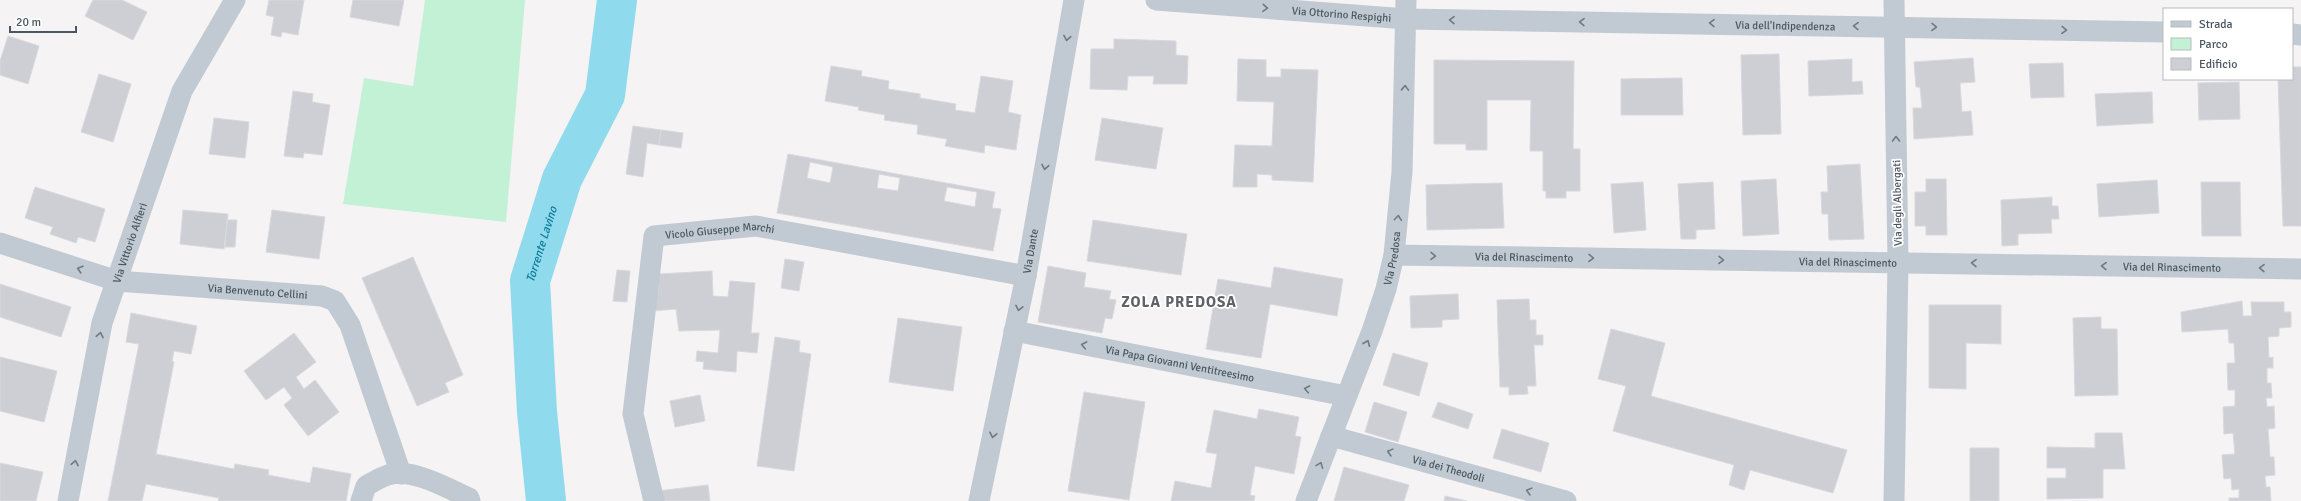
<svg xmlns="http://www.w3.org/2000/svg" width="2301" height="501" font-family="Signika,sans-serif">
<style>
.green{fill:#c3f1d5}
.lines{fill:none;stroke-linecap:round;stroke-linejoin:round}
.river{stroke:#90daee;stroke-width:40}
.building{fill:#cdcfd5;stroke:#d7d9de;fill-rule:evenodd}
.street{stroke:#c1cad2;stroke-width:21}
.oneway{stroke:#6e7983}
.labels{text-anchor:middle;stroke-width:3.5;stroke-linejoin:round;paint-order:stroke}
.street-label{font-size:11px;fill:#4a5661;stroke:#fff}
.water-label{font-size:12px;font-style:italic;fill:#0c7c9b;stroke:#fff}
.district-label{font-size:15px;font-weight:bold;letter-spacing:1px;fill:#5f6368;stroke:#fff}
</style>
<rect width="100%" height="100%" fill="#f5f3f3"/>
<path class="green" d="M425,0H525L506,222L343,204L364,78L413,86Z"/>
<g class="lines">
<path class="river" id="s1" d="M546,501L537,412L530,281L562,179L605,95L617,0"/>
</g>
<path class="building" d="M93,0H122L147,12L133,40L85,16Z
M269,0H304L298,35L282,32L281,37L271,35L274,17L266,15Z
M353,0H404L399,26L350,17Z
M8,36L39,46L28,84L0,75V61Z
M1114,39L1176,41V55L1188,56L1187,84H1153L1154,76H1128L1127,90L1090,89L1091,49H1114Z
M1779,54L1781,134L1743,135L1741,55Z
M1973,58L1975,82L1960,83L1962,112L1971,111L1973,135L1914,139L1913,108H1922L1920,87H1916L1914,62Z
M1238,59L1266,60V77H1281V69L1318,70L1313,182L1272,180V175L1257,174V187H1233L1235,145L1272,146L1274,102L1237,101Z
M1852,59V82L1862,81L1863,94L1809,96L1808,61Z
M1434,60L1574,61L1573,149H1580V191H1566V198H1546V191H1543V151H1530L1531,100H1487V150H1466V144H1434Z
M2063,63L2064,97L2031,98L2029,64Z
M831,66L862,71L861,76L889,81L888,89L920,94V98L956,104L955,110L975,113L981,76L1013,81L1008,112L1021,115L1016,150L985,145L984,153L945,146L947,139L917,134L918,125L884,120L885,115L858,110L859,107L825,101Z
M2292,67H2301V226H2283L2278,79H2292Z
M99,74L131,84L113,142L81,132Z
M1682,78L1683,115H1621V79Z
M2239,82L2240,119L2199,120L2198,83Z
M293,91L313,94L312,102L330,105L322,155L304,153L303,158L284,156Z
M2152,92L2153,123L2097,126L2095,94Z
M214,118L249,122L245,158L209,154Z
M1102,118L1163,128L1156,169L1095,160Z
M633,126L661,130L659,145L647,143L643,177L626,174Z
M661,130L683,133L681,148L659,145Z
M788,154L995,192L992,208L1001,209L993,251L777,213ZM810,162L833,167L830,183L807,178ZM879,174L900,178L898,191L877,188ZM947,187L977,192L975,207L944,201Z
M1860,164L1864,239L1829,240L1828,214H1822L1821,192H1828L1827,166Z
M1776,179L1779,234L1743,236L1741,181Z
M1926,179H1946L1947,235H1926V226H1915V192H1926Z
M2157,180L2159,213L2099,217L2097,184Z
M1643,182L1646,230L1614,233L1611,184Z
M1713,182L1715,229L1696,230V239H1681L1678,184Z
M2201,182H2240L2241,236H2202Z
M1502,183L1504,228L1427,230L1426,185Z
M35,187L105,209L95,242L78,237L76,243L50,234L53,227L25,218Z
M2052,197V206H2058L2059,219H2051L2052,233L2018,234V245L2002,246L2001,200Z
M183,210L228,214L224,249L180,244Z
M272,210L325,217L319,259L266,252Z
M227,220H237L235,247H225Z
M1093,220L1187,234L1181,275L1087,261Z
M413,257L463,375L445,383L449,392L417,406L362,278Z
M785,259L804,262L799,291L781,288Z
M1048,266L1086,273L1084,287L1111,291L1109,299L1116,300L1112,319L1105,318L1102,333L1038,322Z
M1274,267L1343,279L1337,316L1270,304L1261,358L1206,349L1218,279L1271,288Z
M617,270L630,271L627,302L613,301Z
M712,271L713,296L728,297L730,281L755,283L751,333H759L757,353L737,351L736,372L703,369L704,362L696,361L697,351L718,353L720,330L679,331L676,309L653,311L652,294L658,293L659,274Z
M0,284L71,307L61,337L0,317Z
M1458,294L1459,319L1442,320V327L1411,328L1410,296Z
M1529,299L1530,320H1536V335H1543V345H1534L1536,386H1527L1528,394L1509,395V387H1500L1497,300Z
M2242,301L2243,316H2252L2251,302H2284V312H2291V327L2279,328V336L2268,337L2269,358L2273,357V368H2267V383H2271L2272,398H2266L2267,407L2274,406L2275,428L2268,429L2270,457H2274L2275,475L2265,476L2266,487H2270L2271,501H2229V498H2239V489L2232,490L2231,478L2224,479L2222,455L2235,454L2233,433L2224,434L2223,407L2235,406V390H2228L2227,363H2235L2234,343H2229L2228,329L2182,332L2181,312Z
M1929,305H2001V344L1966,343V389L1929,388Z
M131,313L197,326L191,354L174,351L172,361L174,362L156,454L234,469L235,464L269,470L268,475L310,483L313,467L351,474L346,501H218L219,498L146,484L142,501H108L139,344L126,342Z
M2101,317V329H2117L2118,395L2075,396L2073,318Z
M898,318L962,327L953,391L889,382Z
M1611,329L1665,343L1651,396L1847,450L1833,493L1750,470L1744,490L1729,485L1734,465L1613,431L1626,386L1598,379Z
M294,333L316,362L296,377L304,389L315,380L339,412L308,436L284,405L292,398L284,387L266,400L244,371Z
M775,337L800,341L799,352L811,354L794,471L757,466Z
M1393,353L1428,363L1419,396L1383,385Z
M0,357L57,371L44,422L0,411Z
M1084,392L1145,402L1129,500L1068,491Z
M700,395L705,421L675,427L670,401Z
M1374,402L1407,412L1398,442L1365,432Z
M1438,402L1473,414L1468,429L1432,417Z
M1259,409L1299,417L1295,436L1301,437L1294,474L1255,466L1250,495L1255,496L1254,501H1171L1175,481L1211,488L1217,454L1206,452L1214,410L1257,419Z
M1502,429L1549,443L1541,472L1493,458Z
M2095,433H2122L2125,469H2103V498L2047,499V478H2066V468H2047V447L2095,448Z
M1970,448H1999V501H1970Z
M0,463L43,472L36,501H0Z
M1344,467L1409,485L1404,501H1334Z
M708,485L710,501H658L657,491Z
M1445,496L1467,501H1444Z"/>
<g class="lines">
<g class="street">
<path id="s2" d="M1156,0L1407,19L2164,32"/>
<path d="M2292,34L2301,35"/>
<path id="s3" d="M0,243L117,281L322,296L335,301L350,325L401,474"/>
<path id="s4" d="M1394,255L2301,269"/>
<path id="s5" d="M1014,331L1346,396"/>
<path id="s6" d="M1331,436L1566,501"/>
<path id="s7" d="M68,501L102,323L182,91L235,0"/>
<path d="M361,501L366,486C373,482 381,477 388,475C411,467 449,489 469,498L470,501"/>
<path id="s8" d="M654,501L633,414L654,236L756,226L1026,276"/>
<path id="s9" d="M979,501L1026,276L1074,0"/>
<path id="s10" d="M1306,501L1372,331L1386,289L1394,255L1402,172L1406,0"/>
<path d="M1894,501L1898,262L1894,0"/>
</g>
</g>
<defs><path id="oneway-chevron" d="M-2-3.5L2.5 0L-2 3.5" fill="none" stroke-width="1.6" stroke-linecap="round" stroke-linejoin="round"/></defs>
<g class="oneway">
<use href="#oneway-chevron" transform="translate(1265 8) rotate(4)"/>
<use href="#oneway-chevron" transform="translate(1452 20) rotate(-179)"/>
<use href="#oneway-chevron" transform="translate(1582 22) rotate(-179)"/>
<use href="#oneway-chevron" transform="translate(1712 23) rotate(-179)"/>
<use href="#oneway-chevron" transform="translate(1856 26) rotate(-179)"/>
<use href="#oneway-chevron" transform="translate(1934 27) rotate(1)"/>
<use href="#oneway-chevron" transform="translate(2064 30) rotate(1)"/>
<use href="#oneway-chevron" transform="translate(1067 38) rotate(100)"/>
<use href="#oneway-chevron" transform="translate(1405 88) rotate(-88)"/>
<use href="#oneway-chevron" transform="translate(1896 139) rotate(-91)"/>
<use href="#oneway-chevron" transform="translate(1045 167) rotate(100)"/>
<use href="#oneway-chevron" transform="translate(1398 218) rotate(-85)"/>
<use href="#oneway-chevron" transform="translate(1433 256) rotate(1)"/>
<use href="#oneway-chevron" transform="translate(1591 258) rotate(1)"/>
<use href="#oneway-chevron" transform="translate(1721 260) rotate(1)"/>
<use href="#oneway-chevron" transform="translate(1974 263) rotate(-179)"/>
<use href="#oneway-chevron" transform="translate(2104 266) rotate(-179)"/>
<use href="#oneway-chevron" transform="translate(2262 268) rotate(-179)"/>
<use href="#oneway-chevron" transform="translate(80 269) rotate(-162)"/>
<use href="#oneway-chevron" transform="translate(1019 308) rotate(102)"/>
<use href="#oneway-chevron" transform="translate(100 335) rotate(-79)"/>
<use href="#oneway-chevron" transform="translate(1367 343) rotate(-68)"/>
<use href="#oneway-chevron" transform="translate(1084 345) rotate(-169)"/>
<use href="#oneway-chevron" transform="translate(1307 389) rotate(-169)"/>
<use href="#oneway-chevron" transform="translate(993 435) rotate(102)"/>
<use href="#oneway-chevron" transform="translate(1390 452) rotate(-165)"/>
<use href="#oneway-chevron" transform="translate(75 463) rotate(-79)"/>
<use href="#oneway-chevron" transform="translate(1320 465) rotate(-69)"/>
<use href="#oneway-chevron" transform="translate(1529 491) rotate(-165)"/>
</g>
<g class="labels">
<g class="street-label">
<text dy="4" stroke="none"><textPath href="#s2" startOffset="186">Via Ottorino Respighi</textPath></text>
<text dy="4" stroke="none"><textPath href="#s2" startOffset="630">Via dell'Indipendenza</textPath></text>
<text transform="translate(1897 203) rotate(-91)" y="4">Via degli Albergati</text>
<text dy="4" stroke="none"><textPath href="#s8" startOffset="335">Vicolo Giuseppe Marchi</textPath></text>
<text dy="4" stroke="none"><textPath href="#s7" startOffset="266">Via Vittorio Alfieri</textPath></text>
<text dy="4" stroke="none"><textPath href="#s9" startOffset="255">Via Dante</textPath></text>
<text dy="4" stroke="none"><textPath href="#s4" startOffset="130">Via del Rinascimento</textPath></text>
<text dy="4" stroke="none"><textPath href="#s10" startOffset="258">Via Predosa</textPath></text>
<text dy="4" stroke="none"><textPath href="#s4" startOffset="454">Via del Rinascimento</textPath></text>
<text dy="4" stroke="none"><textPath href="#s4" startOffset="778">Via del Rinascimento</textPath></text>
<text dy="4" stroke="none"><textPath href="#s3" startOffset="264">Via Benvenuto Cellini</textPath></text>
<text dy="4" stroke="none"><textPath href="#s5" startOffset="169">Via Papa Giovanni Ventitreesimo</textPath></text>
<text dy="4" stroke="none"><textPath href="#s6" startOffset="122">Via dei Theodoli</textPath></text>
</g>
<g class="water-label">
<text dy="4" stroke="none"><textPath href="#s1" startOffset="259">Torrente Lavino</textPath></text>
</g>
<g class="district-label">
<text x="1179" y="307">ZOLA PREDOSA</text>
</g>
</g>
<rect x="2163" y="8" width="130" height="72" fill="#ffffff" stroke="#b7bbc0"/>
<rect x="2171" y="21" width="20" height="6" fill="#c1cad2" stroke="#b7bbc0"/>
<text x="2199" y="28" font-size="12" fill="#4a5661">Strada</text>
<rect x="2171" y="38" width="20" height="12" fill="#c3f1d5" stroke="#b7bbc0"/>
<text x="2199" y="48" font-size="12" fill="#4a5661">Parco</text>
<rect x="2171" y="58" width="20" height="12" fill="#cdcfd5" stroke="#b7bbc0"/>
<text x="2199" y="68" font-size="12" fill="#4a5661">Edificio</text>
<path d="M10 26v6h66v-6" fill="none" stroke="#4a5661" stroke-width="2"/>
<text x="16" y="26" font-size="12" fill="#4a5661" stroke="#ffffff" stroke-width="3" paint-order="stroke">20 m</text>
</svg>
